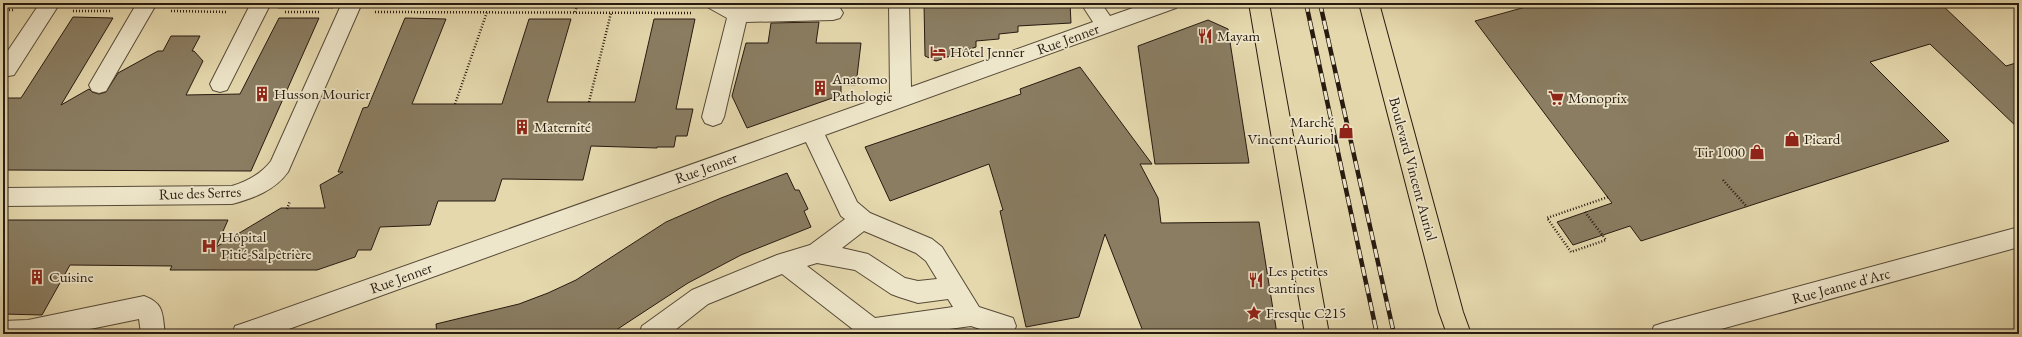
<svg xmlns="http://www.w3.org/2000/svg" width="2022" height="337" font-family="'EB Garamond',serif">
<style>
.green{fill:#c5b892;stroke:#766951}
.building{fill:#8a7d62;stroke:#271a10}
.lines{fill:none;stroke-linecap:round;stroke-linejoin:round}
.minor-casing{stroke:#564a37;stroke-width:2}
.major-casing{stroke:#271a10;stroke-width:2}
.path{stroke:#271a10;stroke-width:2.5;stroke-dasharray:1 2;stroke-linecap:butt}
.minor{fill:#eee6ca;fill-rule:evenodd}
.major{fill:#e5d8ad;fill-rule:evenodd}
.rail-casing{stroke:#271a10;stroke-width:4.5}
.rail{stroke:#eee6ca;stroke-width:3;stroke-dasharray:9;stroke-linecap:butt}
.labels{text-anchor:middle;stroke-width:3.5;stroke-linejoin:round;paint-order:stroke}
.poi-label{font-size:15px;fill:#271a10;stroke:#eee6ca;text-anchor:start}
.street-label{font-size:15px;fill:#271a10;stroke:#eee6ca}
</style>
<rect width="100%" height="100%" fill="#e5d8ad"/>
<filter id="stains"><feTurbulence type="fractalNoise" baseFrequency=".005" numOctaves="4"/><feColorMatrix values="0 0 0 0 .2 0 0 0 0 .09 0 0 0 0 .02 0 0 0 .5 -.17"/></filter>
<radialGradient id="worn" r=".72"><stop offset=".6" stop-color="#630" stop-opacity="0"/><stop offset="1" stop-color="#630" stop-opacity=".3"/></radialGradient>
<path class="green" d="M158,3H248L246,7H155Z
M281,3H335L333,8H278Z"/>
<path class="building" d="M774,3H821V5H774Z
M924,3H1070L1071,23L1018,26V32L999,34V39L976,41V47L936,61L925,56Z
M1540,3H1940L2006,66L2019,62V129L1930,44L1870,62L1949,141L1641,241L1630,226L1573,245L1557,222L1612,203L1475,21Z
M73,17L113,18L61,105L89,89L92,92L99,94L106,92L118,73L158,51H163L171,36H200L192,51H194L203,61L186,95L240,94L279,18H319L251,171L3,170V98H21Z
M405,18L446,19L412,104H502L529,19H571L547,102H635L654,19H695L676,109H693L687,136H676L674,147H657V148L591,146L583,180L502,179L495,201H438L430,225L380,227L371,250H358L355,257L317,270H170L172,266L70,265L42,315L3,314V220H228L216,247L281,208H325L320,185L343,172H338L363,108L368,107Z
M1208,20L1228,29L1249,163L1155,164L1138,46Z
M819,22L816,43H861L856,85H841V95L747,128L732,96L746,43H768L771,23Z
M1080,67L1152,164H1140L1158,198L1161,223L1259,222L1277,334H1144L1105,234L1079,317L1026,327L1000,211L1003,210L989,164L890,201L865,147L1021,94L1020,89Z
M787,173L795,190H799L808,209L804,211L811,227L741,255L688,283L610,334H437L436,324L519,304L548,293L576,280L666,222L721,198Z"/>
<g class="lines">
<defs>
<path id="minor" d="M40,3H60L14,75L3,77V58Z
M137,3H157L106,91L99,93L92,91L89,85Z
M251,3H271L227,90L220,92L213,90L210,84Z
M342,3H362L288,172C274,191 254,198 232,204L3,206V188L232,186C248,181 261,174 271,161Z
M706,3H733L741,7L833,6L840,8L843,13L840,18L833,20L746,22L724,117L721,123L713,126L705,123L702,117L727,18L709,8Z
M889,3H909L911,87L1093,22L1082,5L1083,3H1101L1110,16L1147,3H1179L1176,8L825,135L857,202L870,213L932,239L942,247L979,307L1013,318L1016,326L1013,334H995L971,326L913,334H859L782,274L708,304L670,334H639L642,326L692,290L777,255L810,245L845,219L841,216L806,142L275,334H232L235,326L244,323L890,94ZM864,231L916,253L926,261L937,279L918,281L905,278L868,254L842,248ZM817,263L855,270L891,294L899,297L918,303L948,299L953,307L875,318L807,266Z
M2019,227V247L1703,334H1651L1654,326L1663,323Z
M144,296C165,304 162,314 165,334H141L139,319L66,334H3V321L28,320Z"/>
<path id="major" d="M1249,3H1269L1329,334H1305Z
M1359,3H1379L1463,312L1471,334H1447L1439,312Z"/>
</defs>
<use href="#minor" class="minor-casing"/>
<use href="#major" class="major-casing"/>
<path class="path" d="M3,10H14
M73,11H112
M171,11L228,12
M285,12H320
M375,12L692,13
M575,12L578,3
M589,102L611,13
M455,104L487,12
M1723,180L1747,207
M287,209L290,201
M1585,212L1606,240L1571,252L1547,218L1608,197"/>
<use href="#minor" class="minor"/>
<use href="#major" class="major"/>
<defs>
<path id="rail" d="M1306,3L1377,334
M1320,3L1394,334"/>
</defs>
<use href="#rail" class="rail-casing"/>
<use href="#rail" class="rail"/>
</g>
<defs>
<symbol id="restaurant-bare" viewBox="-9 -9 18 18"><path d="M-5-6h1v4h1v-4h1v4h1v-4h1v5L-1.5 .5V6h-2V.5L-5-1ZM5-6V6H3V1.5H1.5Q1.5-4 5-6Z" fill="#8f2418" stroke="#eee6ca" stroke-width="2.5" paint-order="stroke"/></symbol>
<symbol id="hotel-bare" viewBox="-9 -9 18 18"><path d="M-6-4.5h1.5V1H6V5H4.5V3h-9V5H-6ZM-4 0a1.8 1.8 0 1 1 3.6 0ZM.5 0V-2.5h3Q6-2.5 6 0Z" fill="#8f2418" stroke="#eee6ca" stroke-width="2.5" paint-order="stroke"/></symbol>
<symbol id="building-bare" viewBox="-9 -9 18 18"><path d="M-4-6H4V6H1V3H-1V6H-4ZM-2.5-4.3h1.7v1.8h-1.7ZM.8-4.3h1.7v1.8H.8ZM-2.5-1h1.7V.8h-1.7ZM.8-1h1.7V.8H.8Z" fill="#8f2418" stroke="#eee6ca" stroke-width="2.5" paint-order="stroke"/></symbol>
<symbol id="supermarket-bare" viewBox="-9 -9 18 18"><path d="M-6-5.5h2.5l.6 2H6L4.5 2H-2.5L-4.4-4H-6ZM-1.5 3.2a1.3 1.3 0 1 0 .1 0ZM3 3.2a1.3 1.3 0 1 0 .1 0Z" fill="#8f2418" stroke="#eee6ca" stroke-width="2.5" paint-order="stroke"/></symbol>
<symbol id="shop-bare" viewBox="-9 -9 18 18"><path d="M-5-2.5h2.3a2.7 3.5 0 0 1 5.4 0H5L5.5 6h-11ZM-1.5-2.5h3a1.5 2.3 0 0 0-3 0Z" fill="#8f2418" stroke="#eee6ca" stroke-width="2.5" paint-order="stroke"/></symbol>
<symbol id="hospital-bare" viewBox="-9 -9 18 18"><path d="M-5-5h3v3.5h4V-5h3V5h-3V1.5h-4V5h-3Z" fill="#8f2418" stroke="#eee6ca" stroke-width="2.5" paint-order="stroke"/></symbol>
<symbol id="sight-bare" viewBox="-9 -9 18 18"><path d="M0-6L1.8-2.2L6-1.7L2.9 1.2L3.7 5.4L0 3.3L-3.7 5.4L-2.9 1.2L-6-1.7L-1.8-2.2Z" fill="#8f2418" stroke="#eee6ca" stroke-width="2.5" paint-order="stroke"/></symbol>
</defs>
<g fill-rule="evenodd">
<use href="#restaurant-bare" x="1194" y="25" width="22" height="22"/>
<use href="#hotel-bare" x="927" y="41" width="22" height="22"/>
<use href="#building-bare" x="809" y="77" width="22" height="22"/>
<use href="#building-bare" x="251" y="83" width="22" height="22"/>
<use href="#supermarket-bare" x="1545" y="87" width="22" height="22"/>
<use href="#building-bare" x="511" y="116" width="22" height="22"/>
<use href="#shop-bare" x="1335" y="120" width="22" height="22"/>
<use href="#shop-bare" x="1781" y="128" width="22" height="22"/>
<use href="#shop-bare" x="1746" y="141" width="22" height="22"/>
<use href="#hospital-bare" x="198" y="235" width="22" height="22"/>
<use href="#building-bare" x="26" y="266" width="22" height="22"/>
<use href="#restaurant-bare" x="1245" y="269" width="22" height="22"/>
<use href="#sight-bare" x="1243" y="302" width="22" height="22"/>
</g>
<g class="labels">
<g class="poi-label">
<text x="1217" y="41">Mayam</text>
<text x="950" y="57">Hôtel Jenner</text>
<text x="832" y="84">Anatomo<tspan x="832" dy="17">Pathologie</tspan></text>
<text x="274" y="99">Husson Mourier</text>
<text x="1568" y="103">Monoprix</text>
<text x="1334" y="127" text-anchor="end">Marché<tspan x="1334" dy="17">Vincent Auriol</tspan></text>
<text x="534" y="132">Maternité</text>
<text x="1804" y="144">Picard</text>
<text x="1745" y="157" text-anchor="end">Tir 1000</text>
<text x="221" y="242">Hôpital<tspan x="221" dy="17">Pitié-Salpêtrière</tspan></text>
<text x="1268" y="276">Les petites<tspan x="1268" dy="17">cantines</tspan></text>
<text x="49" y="282">Cuisine</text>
<text x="1266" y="318">Fresque C215</text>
</g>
<g class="street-label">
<text transform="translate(1068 39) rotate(-20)" y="5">Rue Jenner</text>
<text transform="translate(706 168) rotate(-20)" y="5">Rue Jenner</text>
<text transform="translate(1413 169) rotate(75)" y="5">Boulevard Vincent Auriol</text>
<text transform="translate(200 193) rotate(-2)" y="5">Rue des Serres</text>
<text transform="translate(401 278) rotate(-20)" y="5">Rue Jenner</text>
<text transform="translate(1841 286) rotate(-15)" y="5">Rue Jeanne d'Arc</text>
</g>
</g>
<rect width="2022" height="337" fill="none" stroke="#e5d8ad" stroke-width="16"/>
<rect x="4" y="4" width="2014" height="329" fill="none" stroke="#271a10" stroke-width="2"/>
<rect x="8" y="8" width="2006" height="321" fill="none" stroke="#271a10"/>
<rect width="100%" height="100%" filter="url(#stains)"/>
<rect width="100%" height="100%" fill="url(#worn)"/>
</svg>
